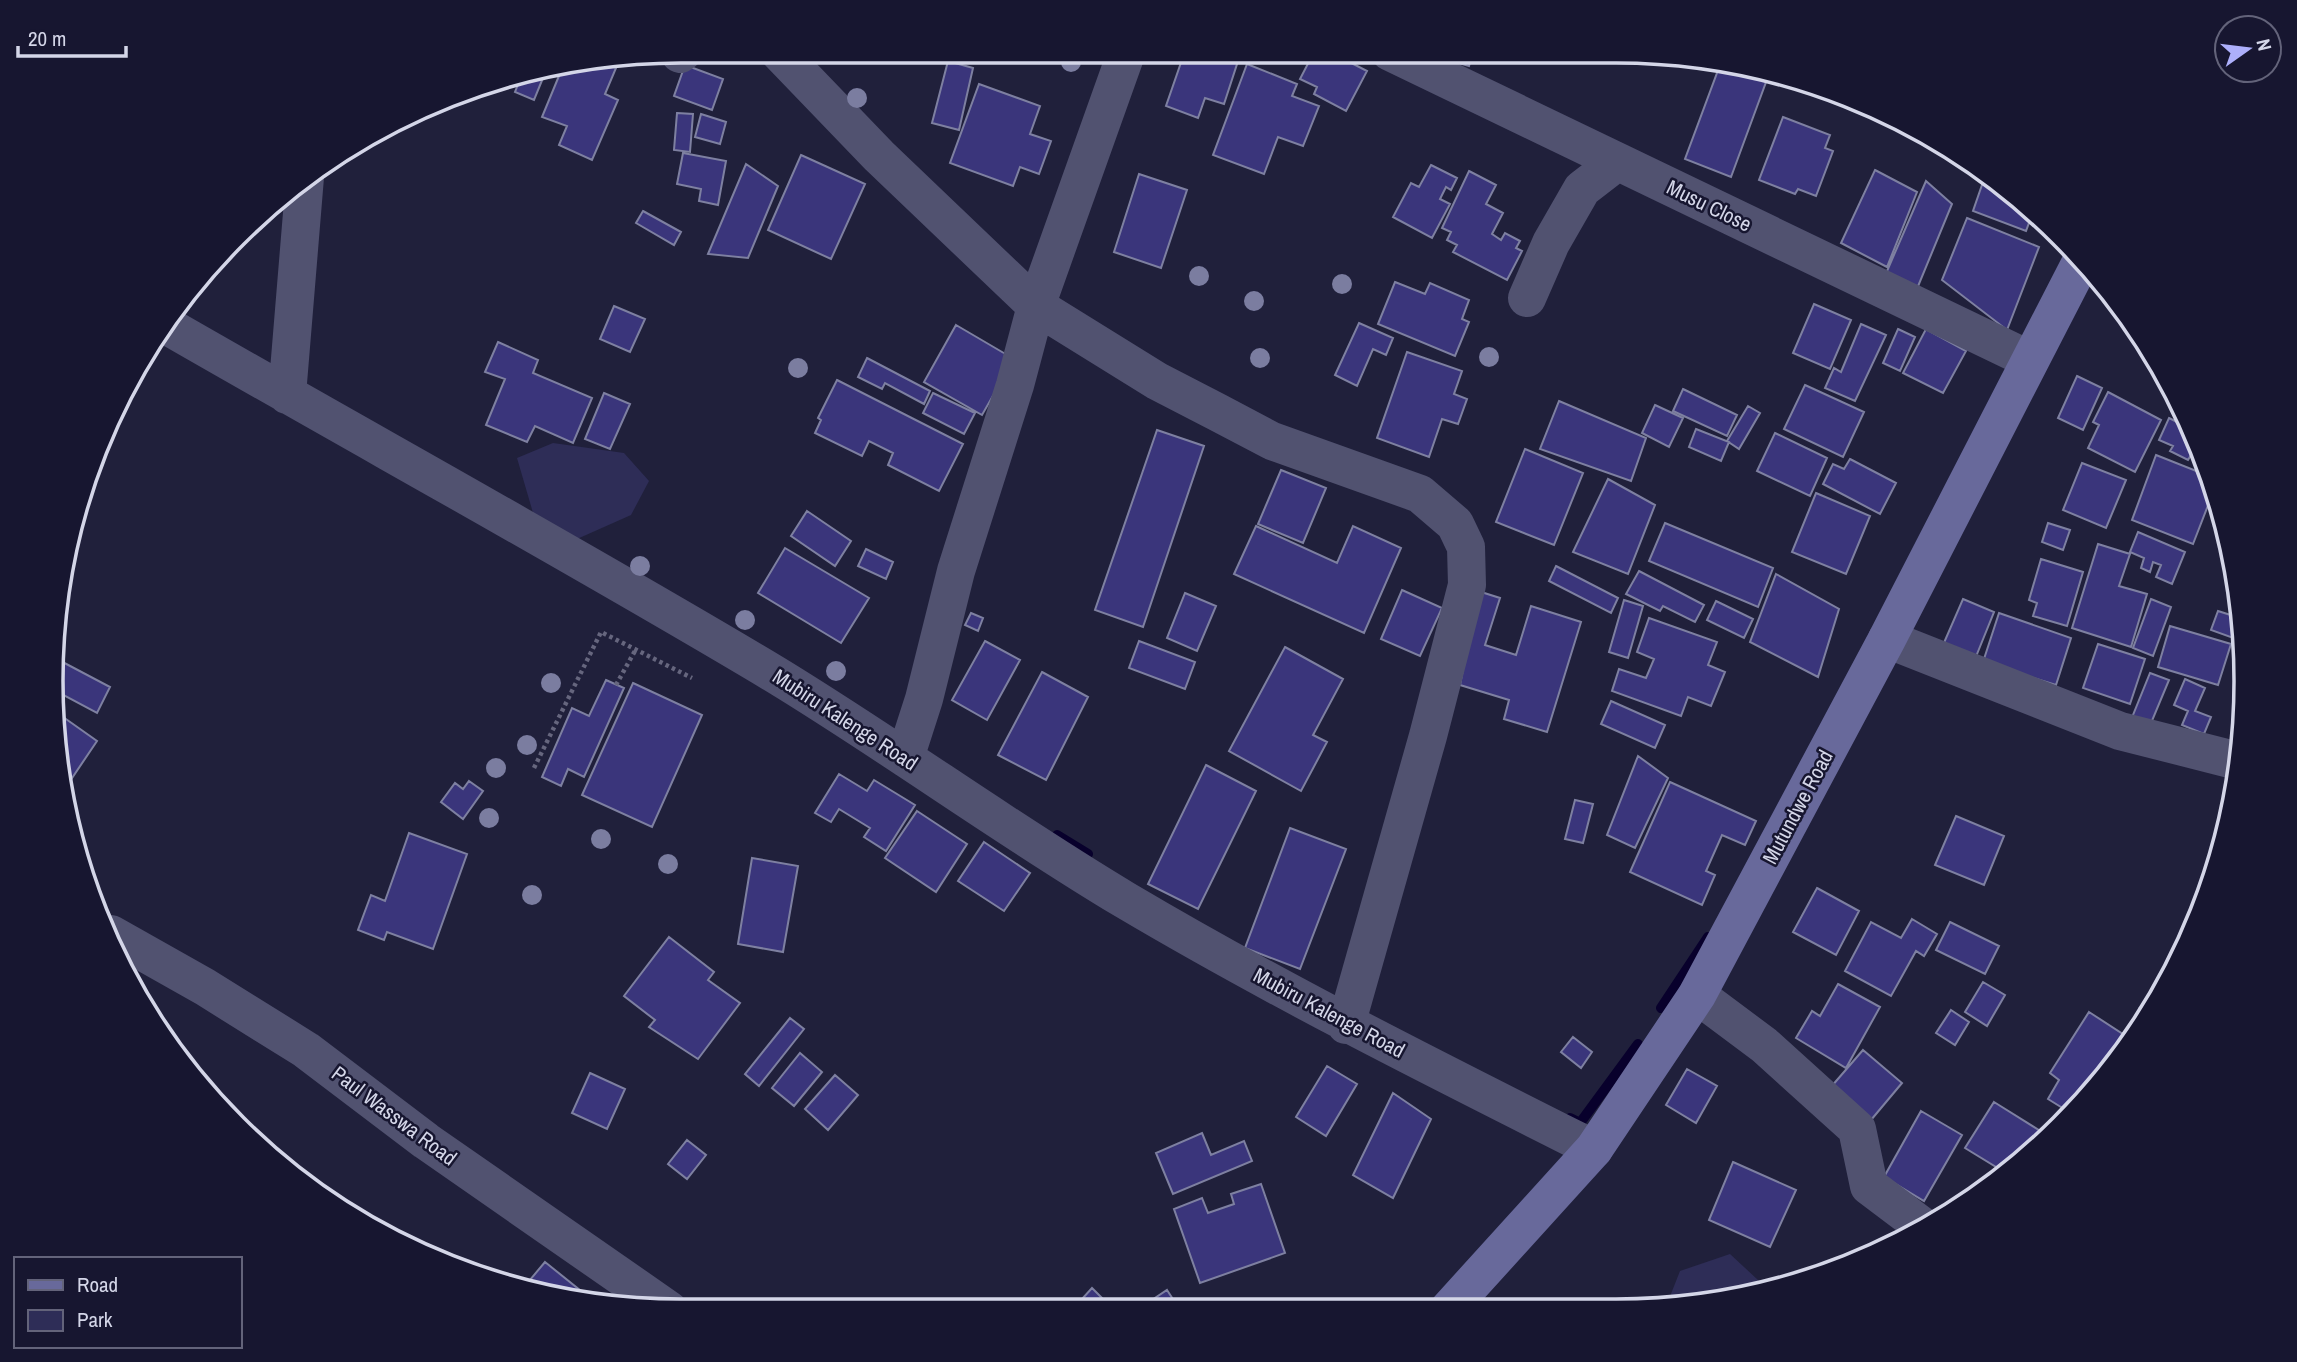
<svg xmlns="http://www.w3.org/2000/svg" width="2297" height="1362" font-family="'Archivo Narrow',sans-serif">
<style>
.green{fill:#2e2d57}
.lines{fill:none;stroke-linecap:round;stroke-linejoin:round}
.stream{stroke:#08002c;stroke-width:10}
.building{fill:#3a357b;stroke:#7e80a1;stroke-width:2}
.path{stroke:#66667e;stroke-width:4.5;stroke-dasharray:3.5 3.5;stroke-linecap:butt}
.minor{stroke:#515270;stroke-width:38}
.major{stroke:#68699b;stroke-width:38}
.tree{fill:#7b7da0}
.labels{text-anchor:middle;stroke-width:5;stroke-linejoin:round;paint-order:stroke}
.street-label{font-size:21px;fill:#d4d6e8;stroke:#171630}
.rim{fill:none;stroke:#d4d6e8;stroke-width:3.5}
</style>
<rect width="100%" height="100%" fill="#20203b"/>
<path class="green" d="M553,443L624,453L649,481L631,515L577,539L536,523L517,458Z
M1730,1254L1758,1280L1762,1293L1665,1309L1680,1271Z"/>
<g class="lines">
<path class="stream" d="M1057,835L1088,854
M1661,1008L1708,937
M1570,1118L1580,1123L1638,1044"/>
</g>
<path class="building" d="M993,51H1015L1014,56Z
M1185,51H1210L1238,61L1224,104L1205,98L1198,118L1166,106Z
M1314,52H1330L1367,71L1346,111L1314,94L1317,87L1300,79Z
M1420,52H1473L1469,66Z
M948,61L973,68L959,130L932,123Z
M605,63L616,68L605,94L618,100L592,160L559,145L567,126L542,117L561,71Z
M1247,64L1297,84L1292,96L1319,106L1303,146L1278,137L1264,174L1213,155Z
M685,65L723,79L712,110L674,96Z
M1720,65L1769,74L1731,177L1685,159Z
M545,73L534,100L515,92L521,77Z
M979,84L1040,106L1030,134L1051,141L1039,174L1020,167L1013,186L950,163Z
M677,113L693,114L690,152L674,150Z
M701,114L726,122L720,144L695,137Z
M1783,117L1830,135L1825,148L1833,151L1816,196L1798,189L1795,194L1759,180Z
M683,153L726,161L718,205L699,201L701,189L677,184Z
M801,155L865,184L831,259L768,230Z
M746,164L778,186L748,258L708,254Z
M1431,165L1457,178L1451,190L1446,187L1440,199L1450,204L1432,238L1393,217L1411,183L1419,187Z
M1875,170L1917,192L1887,267L1841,243Z
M1469,171L1496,185L1486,204L1503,213L1492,234L1501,240L1505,233L1520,241L1516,248L1522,251L1507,280L1453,252L1457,245L1447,240L1451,232L1442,228Z
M1139,174L1187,190L1161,268L1114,252Z
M1926,181L1952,204L1914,296L1884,278Z
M1983,182L2007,191L2033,212L2026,231L1973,211Z
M643,211L681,232L674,245L636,223Z
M1967,218L2039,247L2007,330L1942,280Z
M1395,282L1425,294L1430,283L1469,300L1462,319L1469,322L1455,356L1378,324Z
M1814,304L1851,320L1830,369L1793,353Z
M614,306L645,319L630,352L600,339Z
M1359,323L1393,338L1386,355L1373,349L1357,386L1335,375Z
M1861,324L1886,335L1855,401L1825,388L1834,368L1841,372Z
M956,325L1014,359L982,415L924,382Z
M1898,329L1915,337L1900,371L1883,363Z
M1926,329L1966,351L1943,393L1903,373Z
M498,342L538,360L533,373L592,398L573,443L535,426L527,442L486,425L505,379L485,372Z
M1407,352L1462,371L1454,394L1467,399L1458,424L1442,419L1429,457L1377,438Z
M867,358L930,391L924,404L885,383L882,389L858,377Z
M2077,376L2102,388L2083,430L2058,418Z
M837,380L963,444L939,491L888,465L893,453L869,441L862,456L815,433L821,420L818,418Z
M1805,385L1864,412L1843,457L1784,429Z
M1683,389L1737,415L1727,436L1673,411Z
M2108,392L2161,420L2135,472L2088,448L2099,425L2093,422Z
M604,393L630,404L610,449L585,439Z
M933,393L975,413L964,434L923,413Z
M1559,401L1646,438L1631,481L1540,449Z
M1655,405L1683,418L1669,447L1642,433Z
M1748,406L1760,413L1739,449L1727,441Z
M2169,418L2193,430L2205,462L2191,455L2188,460L2170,451L2173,446L2159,440Z
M1696,429L1729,442L1721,461L1689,447Z
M1157,430L1204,446L1143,627L1095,610Z
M1775,433L1827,458L1810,496L1757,471Z
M1525,449L1583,473L1554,545L1496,522Z
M2156,455L2209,476L2214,490L2193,544L2132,520Z
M1850,459L1896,483L1880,514L1823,484L1833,464L1844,469Z
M2082,463L2126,480L2106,528L2063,510Z
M1281,470L1326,488L1303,543L1258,524Z
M1608,479L1655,505L1628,574L1573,552Z
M1816,493L1870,516L1846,574L1792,552Z
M2219,509L2226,530L2214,526Z
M807,511L851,541L835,566L791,536Z
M1665,523L1773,568L1758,607L1649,561Z
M2048,523L2070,530L2063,550L2042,542Z
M1256,526L1337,563L1353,526L1401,548L1364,633L1234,574Z
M2138,532L2185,552L2172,584L2156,577L2161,565L2153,562L2150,572L2141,568L2144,558L2130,552Z
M2098,544L2130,554L2119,586L2147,594L2131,647L2072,628Z
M785,548L869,598L841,643L758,593Z
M866,549L893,562L886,579L858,566Z
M2041,559L2083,572L2067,626L2033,616L2037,603L2029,600Z
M1556,566L1618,598L1611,613L1549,581Z
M1639,571L1704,605L1695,622L1663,606L1660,611L1626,594Z
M1776,574L1839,609L1818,677L1750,642Z
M1402,590L1442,608L1420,656L1381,639Z
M1478,591L1500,598L1485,645L1516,655L1531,606L1581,622L1547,732L1504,719L1509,700L1460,685Z
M1185,593L1216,606L1197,651L1167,638Z
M1963,599L1994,612L1975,659L1943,645Z
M2151,599L2171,607L2153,656L2133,648Z
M1624,600L1643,606L1628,658L1609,652Z
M1716,601L1753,619L1744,638L1707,620Z
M2218,611L2240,618L2236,639L2211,630Z
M971,613L983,618L978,631L965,625Z
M1999,613L2071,638L2056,685L1983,662Z
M1649,618L1717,642L1708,665L1725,672L1711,706L1688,697L1681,716L1612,691L1619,669L1646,678L1654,659L1637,652Z
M2170,626L2231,644L2218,685L2158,667Z
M985,641L1020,660L987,720L952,700Z
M1139,641L1195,662L1185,689L1129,668Z
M2098,644L2145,659L2130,704L2083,688Z
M1285,647L1343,679L1313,735L1327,742L1301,791L1229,751Z
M55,658L110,687L97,713L52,689Z
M2244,660L2246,681L2245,689L2235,686Z
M1042,672L1088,697L1046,780L998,755Z
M2150,673L2169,680L2149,728L2131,720Z
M2185,679L2205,688L2195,711L2211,717L2204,734L2182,725L2188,711L2174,705Z
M606,680L624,688L584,777L568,769L561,786L542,777L572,708L589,716Z
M633,683L702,715L652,827L582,795Z
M1611,701L1665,725L1655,748L1601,724Z
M56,712L97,741L68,784Z
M1638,756L1668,778L1635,848L1607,835Z
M1206,765L1256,791L1198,909L1148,884Z
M839,774L867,791L874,780L915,805L886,851L864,837L870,828L839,809L831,822L815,813Z
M469,781L483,791L463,819L441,802L455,783L463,789Z
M1670,782L1756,821L1745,845L1722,835L1706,871L1715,875L1702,905L1630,872Z
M1575,800L1593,804L1583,843L1565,839Z
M917,811L967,844L936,892L885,858Z
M1956,816L2004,836L1984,885L1935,865Z
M1290,828L1346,849L1300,969L1245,948Z
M409,833L467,854L433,949L387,932L384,940L358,930L371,895L385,901Z
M984,842L1030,873L1004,911L958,881Z
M752,858L798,866L783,952L738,944Z
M1817,888L1859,911L1836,955L1793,932Z
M1912,919L1937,934L1924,956L1916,951L1891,996L1845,971L1871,922L1901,938Z
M1950,922L1999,946L1985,974L1936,950Z
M669,937L714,972L708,980L740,1003L698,1059L649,1027L655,1020L624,996Z
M1983,982L2005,995L1987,1026L1965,1012Z
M1838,984L1880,1007L1846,1068L1796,1038L1812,1011L1820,1016Z
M2155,1002L2148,1017L2140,1008Z
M1951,1010L1969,1022L1955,1045L1936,1033Z
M2089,1012L2132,1040L2069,1112L2048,1099L2059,1080L2050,1073Z
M790,1018L804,1029L759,1086L745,1074Z
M1573,1037L1592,1052L1581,1068L1561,1052Z
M1863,1050L1902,1083L1871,1120L1831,1087Z
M800,1053L822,1072L794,1106L772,1088Z
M1327,1066L1357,1084L1326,1136L1296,1117Z
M1687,1069L1717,1086L1696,1123L1666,1105Z
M590,1073L625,1089L607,1129L572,1113Z
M835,1075L858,1095L828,1130L805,1109Z
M1393,1093L1431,1119L1393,1198L1353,1175Z
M1994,1102L2042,1132L2029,1153L2032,1155L2006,1173L1965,1148Z
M1921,1111L1962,1135L1924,1201L1884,1177Z
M1202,1133L1211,1155L1244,1141L1252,1161L1173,1194L1156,1153Z
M687,1140L706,1155L687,1179L668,1164Z
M1733,1162L1796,1190L1770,1247L1709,1220Z
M1261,1184L1285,1253L1200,1283L1174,1209L1202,1198L1208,1213L1234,1204L1231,1194Z
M545,1262L581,1291L576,1297L524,1287Z
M1092,1288L1107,1303L1100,1310H1072Z
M1167,1290L1180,1310H1137Z"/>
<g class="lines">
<path class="path" d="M616,685L636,649
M534,768L601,632L692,678"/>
<path class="minor" d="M778,51L879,156L1036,306L1157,381L1217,412L1272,441L1420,494L1455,524L1466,547L1467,585L1428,736L1346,1025
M1390,52L2030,360
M680,54L684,51
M1527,298L1551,243L1582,189L1617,162
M164,324C367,441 574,554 776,675C894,747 1006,829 1125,900C1277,990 1435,1069 1594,1149
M287,395L305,177
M1887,639L2120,731L2238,761
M905,758L924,699L956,571L1015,385L1036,306L1127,51
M111,934L205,987L306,1050L426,1141L669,1310
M1697,995L1764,1045L1857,1129L1869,1186L1926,1229"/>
<path class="major" d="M1448,1310L1594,1149L1697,995L1887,639L2082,260"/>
</g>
<g class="tree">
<circle cx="1071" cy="62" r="10"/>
<circle cx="857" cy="98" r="10"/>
<circle cx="1199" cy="276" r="10"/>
<circle cx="1342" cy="284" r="10"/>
<circle cx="1254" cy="301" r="10"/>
<circle cx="1489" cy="357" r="10"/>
<circle cx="1260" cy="358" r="10"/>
<circle cx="798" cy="368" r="10"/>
<circle cx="640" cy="566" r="10"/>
<circle cx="745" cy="620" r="10"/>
<circle cx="836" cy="671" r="10"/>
<circle cx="551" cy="683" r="10"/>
<circle cx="527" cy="745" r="10"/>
<circle cx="496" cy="768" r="10"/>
<circle cx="489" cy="818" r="10"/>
<circle cx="601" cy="839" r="10"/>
<circle cx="668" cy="864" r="10"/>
<circle cx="532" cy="895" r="10"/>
</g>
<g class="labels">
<g class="street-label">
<text transform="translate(1709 206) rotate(26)" y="7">Musu Close</text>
<text transform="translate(845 720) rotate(33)" y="7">Mubiru Kalenge Road</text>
<text transform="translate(1798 807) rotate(-62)" y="7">Mutundwe Road</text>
<text transform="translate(1329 1013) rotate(28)" y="7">Mubiru Kalenge Road</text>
<text transform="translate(394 1116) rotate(37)" y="7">Paul Wasswa Road</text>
</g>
</g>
<path d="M0 0H2297V1362H0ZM681 63H1616A618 618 0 0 1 2234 681V681A618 618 0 0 1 1616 1299H681A618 618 0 0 1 63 681V681A618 618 0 0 1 681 63Z" fill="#171630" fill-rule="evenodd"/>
<path class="rim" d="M681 63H1616A618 618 0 0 1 2234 681V681A618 618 0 0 1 1616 1299H681A618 618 0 0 1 63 681V681A618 618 0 0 1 681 63Z"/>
<rect x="14" y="1257" width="228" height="91" fill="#171630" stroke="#63637a" stroke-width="2"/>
<rect x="28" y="1280" width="35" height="10" fill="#68699b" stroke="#63637a" stroke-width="2"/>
<text x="77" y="1292" font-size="21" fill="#d4d6e8">Road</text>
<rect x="28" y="1310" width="35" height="21" fill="#2e2d57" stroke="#63637a" stroke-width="2"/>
<text x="77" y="1327" font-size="21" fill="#d4d6e8">Park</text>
<g transform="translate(2248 49) rotate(76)"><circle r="33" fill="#171630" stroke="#63637a" stroke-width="2"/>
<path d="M0-5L12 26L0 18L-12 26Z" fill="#adaffb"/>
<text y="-10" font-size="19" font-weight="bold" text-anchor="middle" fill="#d4d6e8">N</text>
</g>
<path d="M18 46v10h108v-10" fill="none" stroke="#d4d6e8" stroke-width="3.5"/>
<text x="28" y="46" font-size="21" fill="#d4d6e8" stroke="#171630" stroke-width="5" paint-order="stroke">20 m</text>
</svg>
